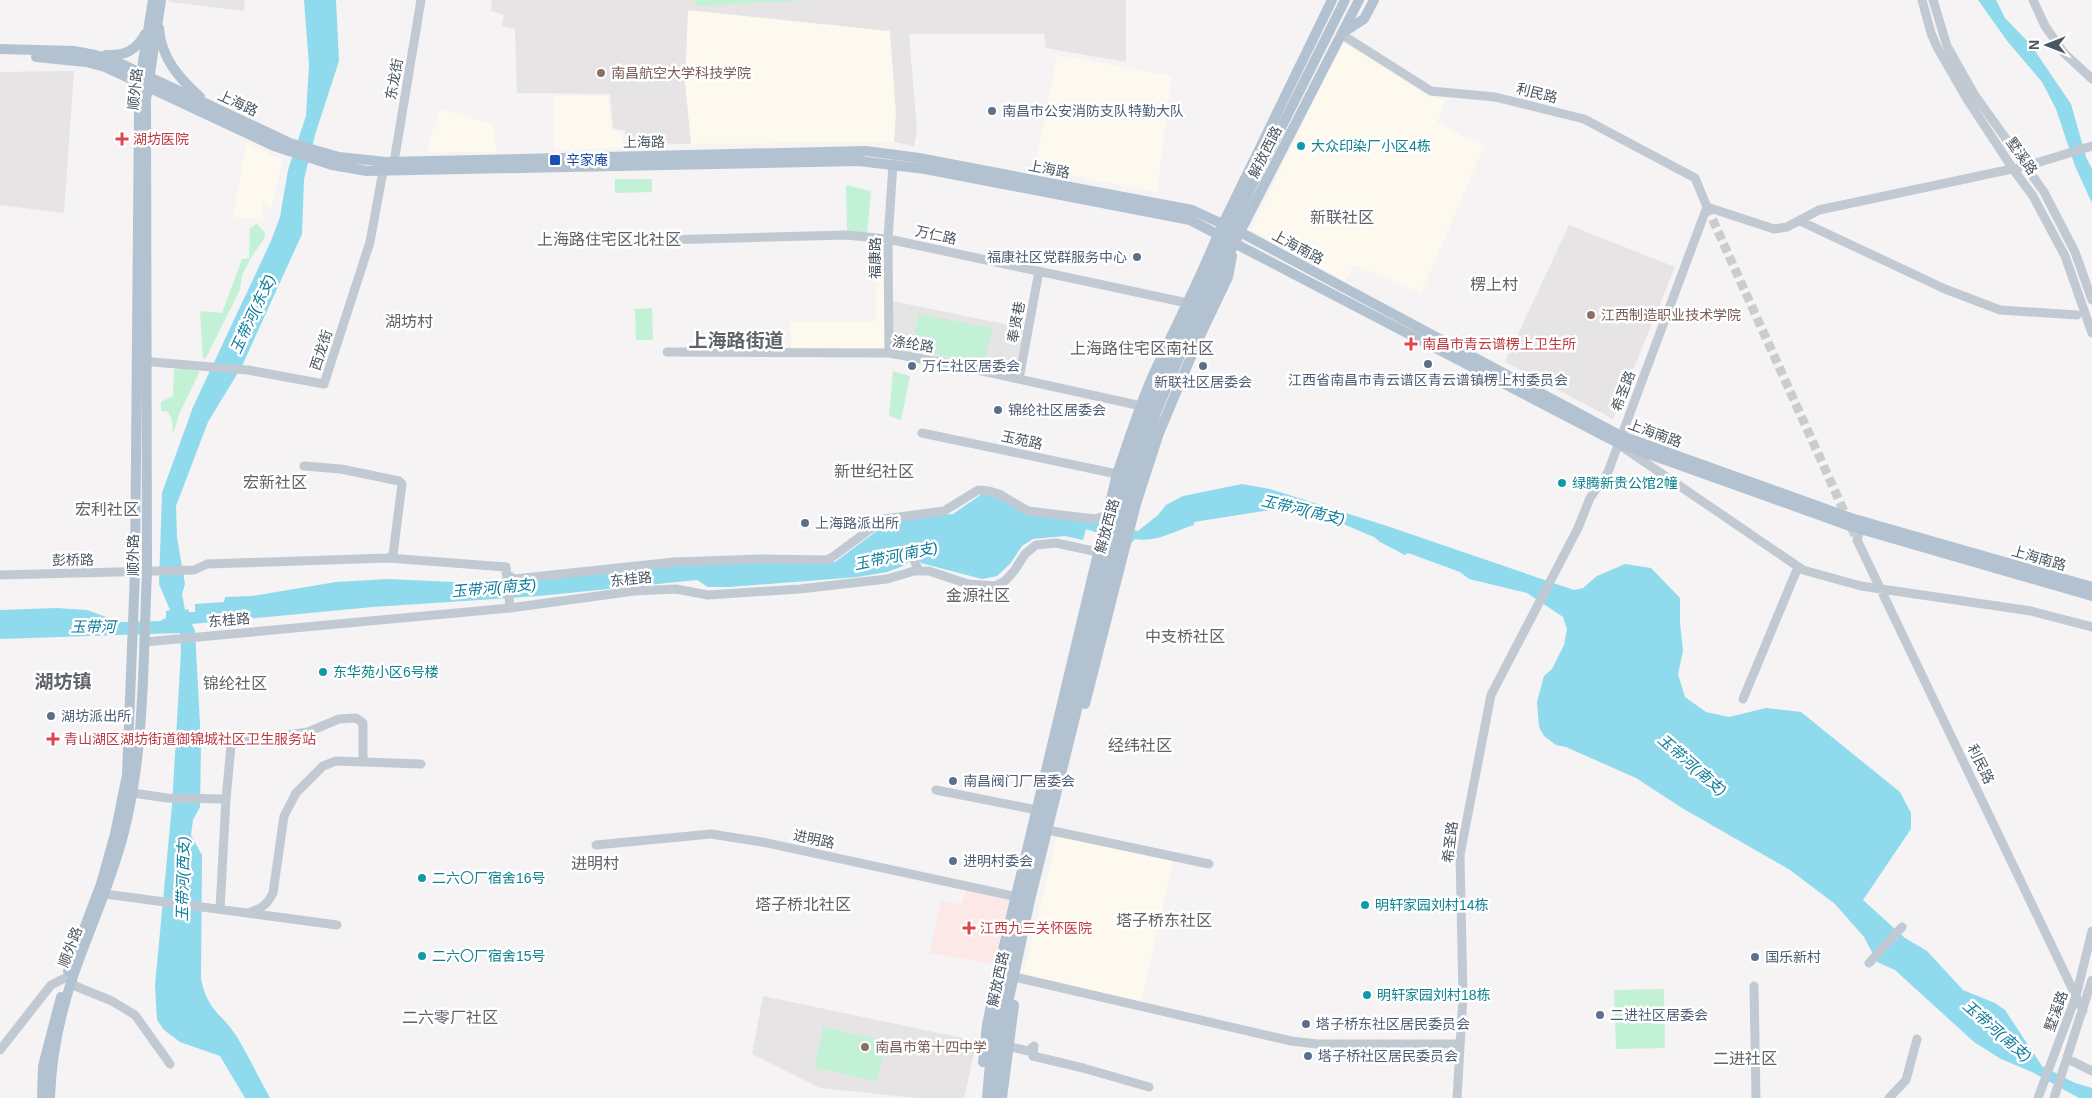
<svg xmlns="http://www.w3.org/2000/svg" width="2092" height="1098" font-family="Arial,'Noto Sans SC',sans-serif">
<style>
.commercial{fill:#fdf9ef}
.education{fill:#e6e4e5}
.medical{fill:#fce8e6}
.green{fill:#c3f1d5}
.water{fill:#90daee}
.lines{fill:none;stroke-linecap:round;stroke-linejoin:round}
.minor-tunnel{stroke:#caccce;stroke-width:9;stroke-dasharray:9 4.5;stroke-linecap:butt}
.minor{stroke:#c1cad2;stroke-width:9}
.major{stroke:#b3c2d1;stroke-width:10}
.education-dot{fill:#8d6e63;stroke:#fff;stroke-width:2}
.service-dot{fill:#5c6f8a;stroke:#fff;stroke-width:2}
.health-dot{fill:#e0444e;stroke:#fff;stroke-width:2}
.culture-dot{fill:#0f9aa8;stroke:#fff;stroke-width:2}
.transit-dot{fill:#1a4fb4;stroke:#fff;stroke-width:2}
.labels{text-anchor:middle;stroke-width:5;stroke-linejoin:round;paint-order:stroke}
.education-label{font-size:14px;fill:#785e54;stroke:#fff;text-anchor:start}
.street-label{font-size:14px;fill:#4a5661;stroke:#fff}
.service-label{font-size:14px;fill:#4e5e75;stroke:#fff;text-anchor:start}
.health-label{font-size:14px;fill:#be3a42;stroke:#fff;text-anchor:start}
.culture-label{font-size:14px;fill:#0d838f;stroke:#fff;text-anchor:start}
.transit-label{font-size:14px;fill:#164399;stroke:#fff;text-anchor:start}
.water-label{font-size:15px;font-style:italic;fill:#0c7c9b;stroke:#fff}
.quarter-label{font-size:16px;fill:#5f6368;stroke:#fff}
.district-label{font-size:19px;font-weight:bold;fill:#5f6368;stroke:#fff}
</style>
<rect width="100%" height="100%" fill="#f5f3f3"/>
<path class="commercial" d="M688,10L890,31L896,114L894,142L691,144L685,83Z
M1342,42L1431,97L1446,100L1437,122L1469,139L1485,144L1421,293L1354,265L1345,281L1251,230Z
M1057,55L1171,76L1157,192L1035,169Z
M553,96H608L612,131L622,132L623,148L555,150Z
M440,109L492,124L497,152H426Z
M246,143L282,160L272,208L262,202L264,220L233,217Z
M877,244H891L890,351L791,350V321H876Z
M1057,837L1173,860L1141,1003L1023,976Z"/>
<path class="education" d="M169,0H245L244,11L169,2Z
M492,0H1126V62L1046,48L1044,34H909L917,130L914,146L894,142L896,114L890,31L688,10L685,83L691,144L627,143L625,130L613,129L610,94L517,93L515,29L502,26L504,15L491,11Z
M74,71L64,213L0,205V72Z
M1569,225L1675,267L1613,419L1505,362Z
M892,301L1024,328L1015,375L891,350Z
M763,996L977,1041L964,1098H917L820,1088L752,1054Z"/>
<path class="medical" d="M968,889L1011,897L993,964L930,953L941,901L961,904Z"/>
<path class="green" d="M695,0H809L695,6Z
M615,179H652V192L615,193Z
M846,185L871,191L867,234L847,232Z
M257,224L265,233L264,239L252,256L242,275L240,290L206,358L203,359L200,311L222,313L242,259L249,258L250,228Z
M652,308L653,340H636L635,309Z
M919,314L992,328L985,363L912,349Z
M183,368L200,371L180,412L173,434L172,419L168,412L161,411V402L173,396L174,369Z
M893,371L910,376L901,420L889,416Z
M1664,989L1665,1048L1616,1049L1614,990Z
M823,1027L886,1041L877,1081L815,1068Z"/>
<path class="water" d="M304,0H336L339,61L315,135L304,179L302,234L242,366L208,422L176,506L177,537L185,584L182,594L185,610L188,609L189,612H195V604L224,602L225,597L252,596L336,582L388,579L495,584L656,564L835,562L882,527L897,519L953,514L982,494L999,498L1027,515L1091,521L1138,531L1158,515L1166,505L1183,496L1242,484L1270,489L1387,526L1574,590L1583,588L1597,576L1625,564L1651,568L1680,598V623L1683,651L1678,674L1685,697L1706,712L1729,717L1766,708L1801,712L1900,792L1911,813V829L1863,900L1905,938L1927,951L1963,990L1995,1003L2005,1010L2042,1066L2075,1083L2092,1088V1098H2079L2032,1072L2001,1059L1974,1042L1895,970L1877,962L1864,937L1835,904L1790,870L1682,808L1636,778L1566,747L1556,745L1544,736L1539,727L1537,702L1544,676L1552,669L1564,645L1567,629L1563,617L1527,593L1469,579L1460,572L1408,553L1405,555L1380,542L1374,537L1310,510H1270L1194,522V525C1174,531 1156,543 1135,539L1130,544L1086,529L1083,540L1065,536L1033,539L1022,546L1010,564L997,576L982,579L921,563L917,557L903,566L887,572L858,577L729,587H708L697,580L539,596L373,607L192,624L195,631L201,743L200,807L193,820L191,835L202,855L201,979C208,1012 221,1012 237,1037C249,1057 259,1078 270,1098H245L220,1056L180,1042L164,1030L157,1020L155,985L172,805L181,652L180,633L0,639V610L56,608L87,610L120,622L160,621L166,618V611L170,610L159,584L162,493L193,407L271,241L280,217L288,170L306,116L309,65Z
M1978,0H1996L2005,18L2031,45L2071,104L2086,157L2092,169V203L2075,166L2056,109L2042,82L2008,42Z"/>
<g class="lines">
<path class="minor-tunnel" d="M1707,207L1857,540"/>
<path class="minor" d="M1922,0L1931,33L1937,47L1967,99L2013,169L2033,196L2065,256L2092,333
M1933,0L1947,46L1974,94L2044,192L2075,252L2092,300
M2033,0L2045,26L2064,53L2092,79
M1341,34L1431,91L1495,97L1584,119L1695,178L1707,207
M394,162L421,0
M1707,207L1774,229L1787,227L1819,210L2026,166L2092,146
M1800,221L1945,289L2000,310L2077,315
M665,240L846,235L888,239L1192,304
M667,352L889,353L955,365L1146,407
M889,353L888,239L893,164
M140,361L248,370L324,384L370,242L383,171
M1019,379L1039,271
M922,433L1117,474
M1624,448L1803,570L1861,586L2031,611L2092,627
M1860,529L1857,540L2083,1011
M912,556L919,571
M388,558L506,567L510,608
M506,573L514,579L674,562L761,559L826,560L831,558L884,519L944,511L978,490L989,491L999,494L1028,511L1095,519L1107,515
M0,575L194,570L207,564L388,558L393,555L402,484L399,481L341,469L304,466
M145,642L510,608L634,591L676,589L708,595L800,589L887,579L914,571H929L968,584L995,586L1005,581L1014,571L1025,554L1036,545L1056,543L1098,552
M1743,699L1798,567
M936,790L1037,810
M133,793L167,798L226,799
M1053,831L1209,864
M596,845L711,834L762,842L1022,898
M105,894L337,925
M220,909L226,799L231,746L234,743L308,732L339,719L356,718L363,723V762
M248,913C261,909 267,905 273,893L284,816L296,793L323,766L336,761L421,764
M1869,963L1902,927
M1019,978L1291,1041L1317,1044H1460
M72,980L75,986L112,1001L135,1015L170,1064
M1754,986L1756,1098
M1007,1046L1028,1051L1034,1046L1033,1056L1083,1068L1149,1087
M0,1050L51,985L65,978
M2068,1059L2092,1071
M1457,1098L1463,997L1460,855L1491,695L1578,528L1590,498L1608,472L1707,207
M1889,1098L1906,1080L1917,1039
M2038,1098L2076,996L2092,931
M2054,1098L2092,980"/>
<path class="major" d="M159,28C161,58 179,78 200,97
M1342,33L1364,19L1374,0
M0,49L74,51L95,55L111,59L290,143L339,157L386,162L866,151L919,158L1192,210L1240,232L1619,435L1851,518L2092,587
M106,55C124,56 136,51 145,34
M36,57L86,62L105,67L274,146L332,165L367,171L859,161L925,169L1190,220L1618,443L1850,526L2092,596
M1085,704L1136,504L1159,433L1198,340L1228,277L1232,256
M68,971L101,884L115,834L127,775L135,572L139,109L143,61L153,0
M983,1062L987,1025L997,975L1117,474C1129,440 1139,406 1154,373C1175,327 1199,282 1218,234L1332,0
M42,1098L43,1066L61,997
M50,1098C51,1059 60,1016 72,979C89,930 111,883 124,832C145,750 143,657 147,572L146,100L161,0
M987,1098L990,1063L1006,966L1126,475L1149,408L1174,351L1226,238L1345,0
M994,1098L1001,1036L1030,900L1134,478L1157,410L1181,353L1240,232L1359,0
M1002,1098L1014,1005"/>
</g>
<g class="education-dot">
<circle cx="601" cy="73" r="5"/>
<circle cx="1591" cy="315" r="5"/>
<circle cx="865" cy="1047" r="5"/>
</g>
<g class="service-dot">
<circle cx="992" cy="111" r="5"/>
<circle cx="1137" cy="257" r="5"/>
<circle cx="1428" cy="364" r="5"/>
<circle cx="912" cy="366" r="5"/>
<circle cx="1203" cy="366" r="5"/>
<circle cx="998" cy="410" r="5"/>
<circle cx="805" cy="523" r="5"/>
<circle cx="51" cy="716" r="5"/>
<circle cx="953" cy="781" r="5"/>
<circle cx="953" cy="861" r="5"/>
<circle cx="1755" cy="957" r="5"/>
<circle cx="1600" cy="1015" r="5"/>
<circle cx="1306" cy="1024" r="5"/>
<circle cx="1308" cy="1056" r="5"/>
</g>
<g class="health-dot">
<path d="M119.5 131.5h5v5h5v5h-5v5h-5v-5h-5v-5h5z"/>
<path d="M1408.5 336.5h5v5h5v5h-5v5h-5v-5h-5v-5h5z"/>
<path d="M50.5 731.5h5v5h5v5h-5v5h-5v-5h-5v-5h5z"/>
<path d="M966.5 920.5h5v5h5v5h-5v5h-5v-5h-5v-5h5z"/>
</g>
<g class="culture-dot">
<circle cx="1301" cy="146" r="5"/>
<circle cx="1562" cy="483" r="5"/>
<circle cx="323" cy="672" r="5"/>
<circle cx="422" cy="878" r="5"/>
<circle cx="1365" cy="905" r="5"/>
<circle cx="422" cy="956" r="5"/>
<circle cx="1367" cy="995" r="5"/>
</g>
<rect class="transit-dot" x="549" y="154" width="12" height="12" rx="2.5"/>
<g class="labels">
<g class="education-label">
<text x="611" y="78">南昌航空大学科技学院</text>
<text x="1601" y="320">江西制造职业技术学院</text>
<text x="875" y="1052">南昌市第十四中学</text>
</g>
<g class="street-label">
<text transform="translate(394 79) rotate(-80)" y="5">东龙街</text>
<text transform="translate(135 89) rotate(-84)" y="5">顺外路</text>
<text transform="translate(1537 93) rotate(14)" y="5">利民路</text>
<text transform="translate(238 103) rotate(25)" y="5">上海路</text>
<text transform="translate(644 142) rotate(-1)" y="5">上海路</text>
<text transform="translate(1265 152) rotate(-63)" y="5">解放西路</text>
<text transform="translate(2022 156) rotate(55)" y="5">墅溪路</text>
<text transform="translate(1049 169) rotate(11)" y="5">上海路</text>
<text transform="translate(936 235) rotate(12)" y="5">万仁路</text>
<text transform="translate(1298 247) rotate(28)" y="5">上海南路</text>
<text transform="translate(875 258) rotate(-90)" y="5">福康路</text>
<text transform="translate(1016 322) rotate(-80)" y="5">奉贤巷</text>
<text transform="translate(913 344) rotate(9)" y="5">涤纶路</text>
<text transform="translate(321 350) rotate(-72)" y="5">西龙街</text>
<text transform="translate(1623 391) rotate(-69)" y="5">希圣路</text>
<text transform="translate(1655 433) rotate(20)" y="5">上海南路</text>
<text transform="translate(1022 440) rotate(12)" y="5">玉苑路</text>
<text transform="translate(1107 526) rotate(-75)" y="5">解放西路</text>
<text transform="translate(133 555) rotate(-90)" y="5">顺外路</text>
<text transform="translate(2039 558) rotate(16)" y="5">上海南路</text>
<text transform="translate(73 560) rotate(-1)" y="5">彭桥路</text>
<text transform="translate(631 579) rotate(-6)" y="5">东桂路</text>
<text transform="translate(229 620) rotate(-5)" y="5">东桂路</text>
<text transform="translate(1981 764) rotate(64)" y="5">利民路</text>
<text transform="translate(814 839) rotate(12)" y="5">进明路</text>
<text transform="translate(1450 842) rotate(-83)" y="5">希圣路</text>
<text transform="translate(70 947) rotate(-69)" y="5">顺外路</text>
<text transform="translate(998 979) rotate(-78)" y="5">解放西路</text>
<text transform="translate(2056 1011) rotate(-70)" y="5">墅溪路</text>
</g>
<g class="service-label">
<text x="1002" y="116">南昌市公安消防支队特勤大队</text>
<text x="1127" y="262" text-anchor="end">福康社区党群服务中心</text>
<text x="922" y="371">万仁社区居委会</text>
<text x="1428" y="385" text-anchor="middle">江西省南昌市青云谱区青云谱镇楞上村委员会</text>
<text x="1203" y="387" text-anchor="middle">新联社区居委会</text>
<text x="1008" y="415">锦纶社区居委会</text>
<text x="815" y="528">上海路派出所</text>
<text x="61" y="721">湖坊派出所</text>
<text x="963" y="786">南昌阀门厂居委会</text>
<text x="963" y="866">进明村委会</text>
<text x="1765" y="962">国乐新村</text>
<text x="1610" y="1020">二进社区居委会</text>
<text x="1316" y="1029">塔子桥东社区居民委员会</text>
<text x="1318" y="1061">塔子桥社区居民委员会</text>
</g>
<g class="health-label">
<text x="133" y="144">湖坊医院</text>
<text x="1422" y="349">南昌市青云谱楞上卫生所</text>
<text x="64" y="744">青山湖区湖坊街道御锦城社区卫生服务站</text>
<text x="980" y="933">江西九三关怀医院</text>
</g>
<g class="culture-label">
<text x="1311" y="151">大众印染厂小区4栋</text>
<text x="1572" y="488">绿腾新贵公馆2幢</text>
<text x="333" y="677">东华苑小区6号楼</text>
<text x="432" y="883">二六〇厂宿舍16号</text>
<text x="1375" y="910">明轩家园刘村14栋</text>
<text x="432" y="961">二六〇厂宿舍15号</text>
<text x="1377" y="1000">明轩家园刘村18栋</text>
</g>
<g class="transit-label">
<text x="566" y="165">辛家庵</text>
</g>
<g class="water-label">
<text transform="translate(253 314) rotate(-65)" y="5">玉带河(东支)</text>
<text transform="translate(1303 510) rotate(13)" y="5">玉带河(南支)</text>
<text transform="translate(896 556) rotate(-12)" y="5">玉带河(南支)</text>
<text transform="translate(494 588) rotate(-5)" y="5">玉带河(南支)</text>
<text x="93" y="632">玉带河</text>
<text transform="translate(1692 765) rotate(41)" y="5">玉带河(南支)</text>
<text transform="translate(183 879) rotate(-89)" y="5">玉带河(西支)</text>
<text transform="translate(1997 1031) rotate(41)" y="5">玉带河(南支)</text>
</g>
<g class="quarter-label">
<text x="1342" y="223">新联社区</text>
<text x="609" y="245">上海路住宅区北社区</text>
<text x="1494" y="290">楞上村</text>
<text x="409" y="327">湖坊村</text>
<text x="1142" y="354">上海路住宅区南社区</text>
<text x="874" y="477">新世纪社区</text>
<text x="275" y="488">宏新社区</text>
<text x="107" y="515">宏利社区</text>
<text x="978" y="601">金源社区</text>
<text x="1185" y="642">中支桥社区</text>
<text x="235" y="689">锦纶社区</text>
<text x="1140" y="751">经纬社区</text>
<text x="595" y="869">进明村</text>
<text x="803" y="910">塔子桥北社区</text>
<text x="1164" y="926">塔子桥东社区</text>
<text x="450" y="1023">二六零厂社区</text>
<text x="1745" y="1064">二进社区</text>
</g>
<g class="district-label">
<text x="736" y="347">上海路街道</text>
<text x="63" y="688">湖坊镇</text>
</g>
</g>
<g transform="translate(2047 45) rotate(270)" stroke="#ffffff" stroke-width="4" paint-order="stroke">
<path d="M0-4L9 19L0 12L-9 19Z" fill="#4a5661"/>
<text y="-8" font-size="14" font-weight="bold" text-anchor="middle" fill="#4a5661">N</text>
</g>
</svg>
